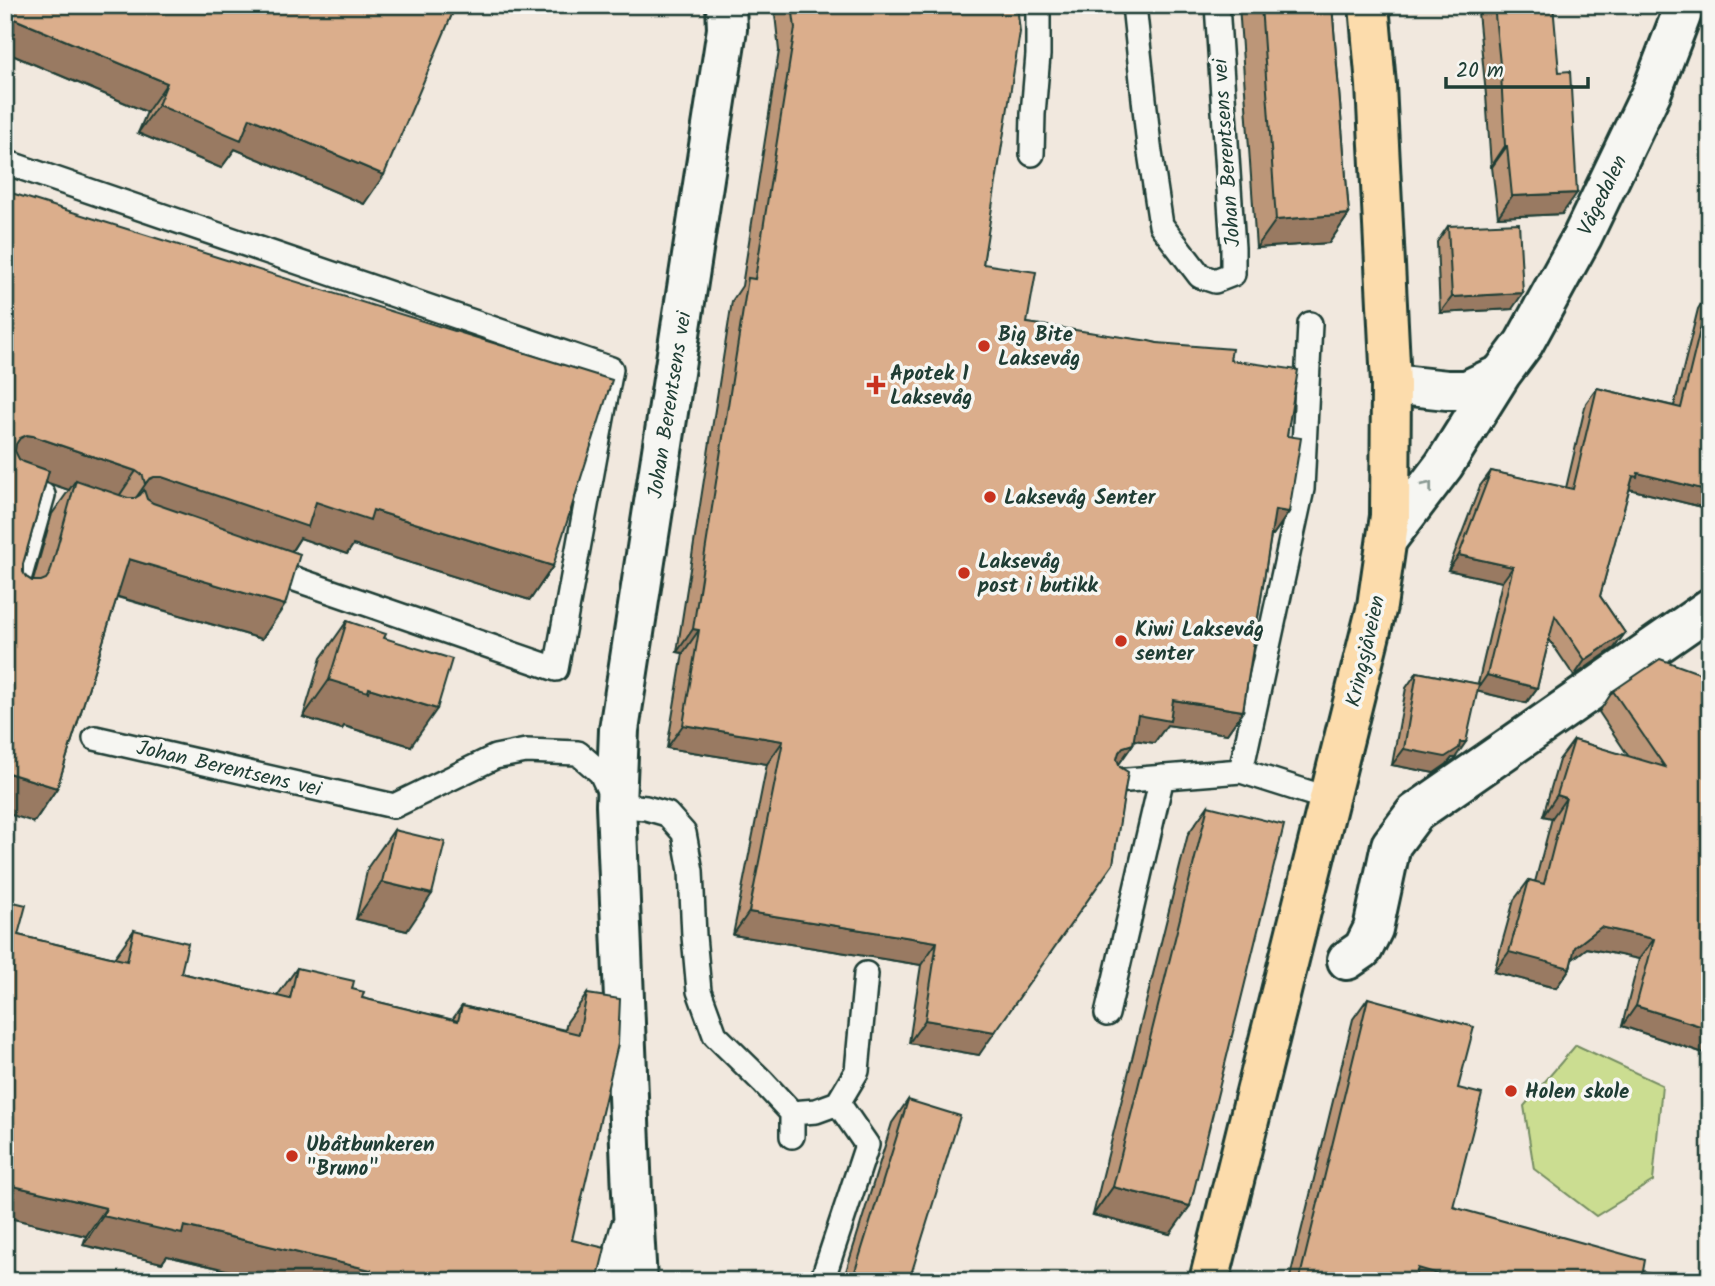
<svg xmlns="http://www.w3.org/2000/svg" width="1715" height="1286" font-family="Kalam,sans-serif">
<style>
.green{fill:#cbdd91;stroke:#758d62;stroke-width:2}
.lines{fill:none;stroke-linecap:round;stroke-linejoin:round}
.lane-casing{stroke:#1f3d34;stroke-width:28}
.street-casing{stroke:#1f3d34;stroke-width:44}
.secondary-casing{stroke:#1f3d34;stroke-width:44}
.primary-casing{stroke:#1f3d34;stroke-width:44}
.lane{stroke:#f6f6f2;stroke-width:23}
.street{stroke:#f6f6f2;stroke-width:38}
.secondary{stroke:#f6f6f2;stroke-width:38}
.primary{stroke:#fcdcac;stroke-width:38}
.wall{fill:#bc9678;stroke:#1f3d34;stroke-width:2;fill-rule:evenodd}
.shaded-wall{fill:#997a62;stroke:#1f3d34;stroke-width:2}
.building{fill:#dbae8c;stroke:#1f3d34;stroke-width:2}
.oneway{stroke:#8a9a93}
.poi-dot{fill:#c8321e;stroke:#f6f6f2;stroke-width:2.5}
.labels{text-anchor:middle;stroke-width:7;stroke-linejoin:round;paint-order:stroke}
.street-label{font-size:21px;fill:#1f3d34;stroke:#f6f6f2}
.poi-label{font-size:21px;font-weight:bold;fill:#1f3d34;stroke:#f6f6f2;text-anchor:start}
</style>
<rect width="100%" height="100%" fill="#f1e8de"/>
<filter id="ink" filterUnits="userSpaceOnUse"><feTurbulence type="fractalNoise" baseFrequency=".0143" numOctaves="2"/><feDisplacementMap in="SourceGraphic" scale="14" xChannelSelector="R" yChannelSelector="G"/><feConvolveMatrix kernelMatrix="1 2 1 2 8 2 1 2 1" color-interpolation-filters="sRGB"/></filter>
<g filter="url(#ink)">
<path class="green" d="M1576,1045L1662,1085L1653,1181L1596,1216L1534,1169L1524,1106Z"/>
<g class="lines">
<defs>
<path id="lane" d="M1134,5L1149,146L1161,225L1200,276L1215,281L1233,274V248L1217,5
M1032,154L1033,114L1038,55V5
M5,162L611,369L556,669L263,568
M15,593L43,495
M95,738L394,806L495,757L526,751L578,753L601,773L616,805L646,808L667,814L684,833L691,871L694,936L699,991L715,1035L763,1082L792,1113L816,1111L838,1103L867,1145L822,1281
M1241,771L1302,489L1310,324
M1115,781L1241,771L1329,799
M1107,1014L1162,777
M838,1103L857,1071L866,974
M792,1113V1136
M608,1281L623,1227"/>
<path id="street" d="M1391,384L1447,390H1467L1501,374
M1387,540L1444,465L1501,374L1524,343L1582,237L1652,91L1685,5
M1347,960L1363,949L1373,929L1391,845L1415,813L1710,608"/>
<path id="secondary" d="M637,1281L632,1193L616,805L619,730L727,29L726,5"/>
<path id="primary" d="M1209,1281L1377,606L1390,516L1391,384L1376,85L1369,5"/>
</defs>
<use href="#lane" class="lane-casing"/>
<use href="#street" class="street-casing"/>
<use href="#secondary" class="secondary-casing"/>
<use href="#primary" class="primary-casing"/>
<use href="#lane" class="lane"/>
<use href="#street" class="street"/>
<use href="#secondary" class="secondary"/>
<use href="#primary" class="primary"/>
</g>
<path class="wall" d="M5,5H456L364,204L235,149L221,168L138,133L147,112L5,52Z
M774,5H1017L983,264L1027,323L1157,343L1230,360L1287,436L1289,512L1273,535H1271L1243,711L1227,734L1167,725L1154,743L1134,740L1133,744L1119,764L979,1055L909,1043L921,965L733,935L767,764L667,748L683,653L677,652L732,301L742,286L779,51Z
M1239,5H1332L1349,214L1329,243L1256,248Z
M1483,5H1553L1562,214L1498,217L1492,167H1491L1486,95L1478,12Z
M5,191L553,566L530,600L353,545L347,554L300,538L292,551L262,639L117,597L57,788L34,822ZM46,482L69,490L52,514L33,581L26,577L23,572V564Z
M1448,226L1512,309L1440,313L1437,242Z
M1710,290V509L1629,489L1600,596L1625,633L1614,648L1574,676L1549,639L1537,688L1526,703L1477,691L1455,758H1452L1447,764L1434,773L1392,765L1406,688L1417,672L1478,684L1502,582L1448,570L1480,486L1491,471L1566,488L1586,403L1597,388L1674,406L1698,309Z
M347,621L384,638L411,746L344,726L342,729L303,717L321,658Z
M1710,677V1055L1622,1026L1639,959L1587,948L1572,959L1570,968L1556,988L1494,972L1514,900L1529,880L1535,882L1552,818L1543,816L1559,760L1574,740L1629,757L1599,712L1613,691Z
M1208,806L1170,1234L1093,1215L1188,834Z
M394,830L407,931L356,919L368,867Z
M5,900L18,935L114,958L134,930L181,973L277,996L297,968L352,989L362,998L452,1020L462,1006L565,1030L567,1022L587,994L572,1240L597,1281H274L167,1256L162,1263L83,1245L86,1236L5,1217Z
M1368,998L1458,1088L1453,1207L1643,1271L1677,1281H1289L1353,1019Z
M908,1100L909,1281H843L892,1123Z"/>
<path class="shaded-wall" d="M5,15L167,83L147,112L5,52Z
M158,105L250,118L384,175L364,204L235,149L221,168L138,133Z
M1505,146H1507L1492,167H1491Z
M1577,193L1562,214L1498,217L1512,196Z
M1349,214L1329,243L1256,248L1276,220Z
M1523,293L1512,309L1440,313L1452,297Z
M27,435L33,436L136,471L113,505L76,480L69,490L10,470L5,459L20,438Z
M1638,473L1710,491V509L1629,489L1633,476Z
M154,477H162L373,510L553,566L530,600L353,545L347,554L300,538L285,561L122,518L149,479Z
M1275,510L1289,512L1273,535L1259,533Z
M1459,555L1513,567L1502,582L1448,570Z
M129,559L285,605L262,639L105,593Z
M693,629L699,630L683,653L677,652Z
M1625,633L1614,648L1574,676L1585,660Z
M1487,675L1537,688L1526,703L1476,691Z
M329,680L369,688L437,709L411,746L344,726L342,729L303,717Z
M1173,700L1243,711L1227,734L1167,725L1154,743L1122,738L1138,715Z
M683,725L783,741L767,764L667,748Z
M1460,742H1466L1455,758H1452L1447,764L1434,773L1392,765L1404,749Z
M1133,744L1117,767L1103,774L1123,747Z
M5,772L57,788L34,822L5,813Z
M1557,795L1566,798L1552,818L1543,816Z
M382,882L432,894L407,931L356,919Z
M749,912L937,942L921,965L733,935Z
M1601,927L1654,939L1639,959L1587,948L1564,966L1570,968L1556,988L1494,972L1509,952L1575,947Z
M1636,1006L1710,1029V1055L1622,1026Z
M925,1020L995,1032L979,1055L909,1043Z
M5,1184L106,1208L86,1236L5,1217Z
M1113,1187L1190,1206L1170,1234L1093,1215Z
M103,1216L184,1226L371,1270L364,1281H274L167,1256L162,1263L83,1245Z
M1418,1268L1462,1281H1408Z"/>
<path class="building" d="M5,5H456L384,175L250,118L241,140L158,105L167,83L5,15Z
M792,5H1017L1020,32L983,264L1036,272L1027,323L1149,341L1157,343L1232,349L1230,360L1298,370L1287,436L1301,438L1289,512L1275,510L1243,711L1173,700L1170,721L1138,715L1133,744L1123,747L1119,752L1117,759L1120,767L1128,772L1113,864L995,1032L925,1020L937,942L749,912L783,741L683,725L699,630L693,629L748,278L755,279L795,28Z
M1261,5H1332L1349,214L1276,220Z
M1494,5H1553L1559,72L1570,71L1577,193L1512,196L1507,146H1505L1501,74Z
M5,191L612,380L553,566L373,510L370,520L316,502L308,527L162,477H154L149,479L145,484L143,476L136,471L33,436L27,435L20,438L16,444L15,451L19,459L24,462L49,471L23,564V572L26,577L32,581H41L46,579L50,573L76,480L128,498H135L140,495L144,490L147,499L153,503L300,554L285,605L129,559L57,788L5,772Z
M1519,223L1523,293L1452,297L1448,226Z
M1709,293L1710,491L1638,473L1637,477L1633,476L1600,596L1625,633L1585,660L1555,616L1537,688L1487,675L1513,567L1459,555L1491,471L1573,489L1597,388L1681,408Z
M347,621L386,634L384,638L452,659L437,709L369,688L368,692L329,680Z
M1660,659L1710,677V1029L1636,1006L1654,939L1601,927L1575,947L1570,968L1509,952L1529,880L1544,884L1566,798L1557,795L1574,740L1665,767L1613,691Z
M1417,672L1479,684L1466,742H1460L1459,748L1445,757L1404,749Z
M1208,806L1284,825L1190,1206L1113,1187Z
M394,830L445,842L432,894L382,882Z
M5,900L26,905L18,935L127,961L134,930L188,943L181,973L290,999L297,968L354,981L352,989L364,992L362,998L458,1021L462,1006L579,1034L587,994L620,999L618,1044L572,1240L605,1248L597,1281H369L371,1270L184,1226L182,1234L103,1216L106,1208L5,1184Z
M1368,998L1474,1027L1458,1088L1482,1094L1453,1207L1645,1260L1643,1271L1677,1281H1462L1418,1268L1414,1281H1299Z
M908,1100L960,1116L909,1281H852Z"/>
<defs><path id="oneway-chevron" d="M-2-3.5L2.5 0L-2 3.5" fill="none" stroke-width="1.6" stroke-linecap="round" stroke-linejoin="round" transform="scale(1.75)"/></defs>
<use class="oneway" href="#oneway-chevron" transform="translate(1428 486) rotate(-52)"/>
</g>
<g class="poi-dot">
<circle cx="984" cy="346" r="7"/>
<path d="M872.5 374.5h7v7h7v7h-7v7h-7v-7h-7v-7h7z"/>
<circle cx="990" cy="497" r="7"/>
<circle cx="964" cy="573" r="7"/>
<circle cx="1121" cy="641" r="7"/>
<circle cx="1511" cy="1091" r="7"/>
<circle cx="292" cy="1156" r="7"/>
</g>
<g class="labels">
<g class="street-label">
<text transform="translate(1226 153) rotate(-94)" y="7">Johan Berentsens vei</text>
<text transform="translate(1602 195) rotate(-64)" y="7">Vågedalen</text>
<text transform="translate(669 405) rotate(-81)" y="7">Johan Berentsens vei</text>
<text transform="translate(1365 651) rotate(-77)" y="7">Kringsjåveien</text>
<text transform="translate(229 768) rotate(13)" y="7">Johan Berentsens vei</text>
</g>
<g class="poi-label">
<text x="998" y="341">Big Bite<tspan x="998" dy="24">Laksevåg</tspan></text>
<text x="890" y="380">Apotek 1<tspan x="890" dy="24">Laksevåg</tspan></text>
<text x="1004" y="504">Laksevåg Senter</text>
<text x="978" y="568">Laksevåg<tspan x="978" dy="24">post i butikk</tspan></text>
<text x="1135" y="636">Kiwi Laksevåg<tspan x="1135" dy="24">senter</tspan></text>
<text x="1525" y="1098">Holen skole</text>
<text x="306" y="1151">Ubåtbunkeren<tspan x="306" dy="24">"Bruno"</tspan></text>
</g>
</g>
<rect width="1715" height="1286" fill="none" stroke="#f6f6f2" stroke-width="28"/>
<rect x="14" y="14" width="1687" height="1258" fill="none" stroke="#1f3d34" stroke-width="2.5" filter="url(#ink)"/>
<path d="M1446 77v10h142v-10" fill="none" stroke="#1f3d34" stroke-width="3.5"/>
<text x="1456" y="77" font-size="21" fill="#1f3d34" stroke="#f6f6f2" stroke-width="5" paint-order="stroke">20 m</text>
</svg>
